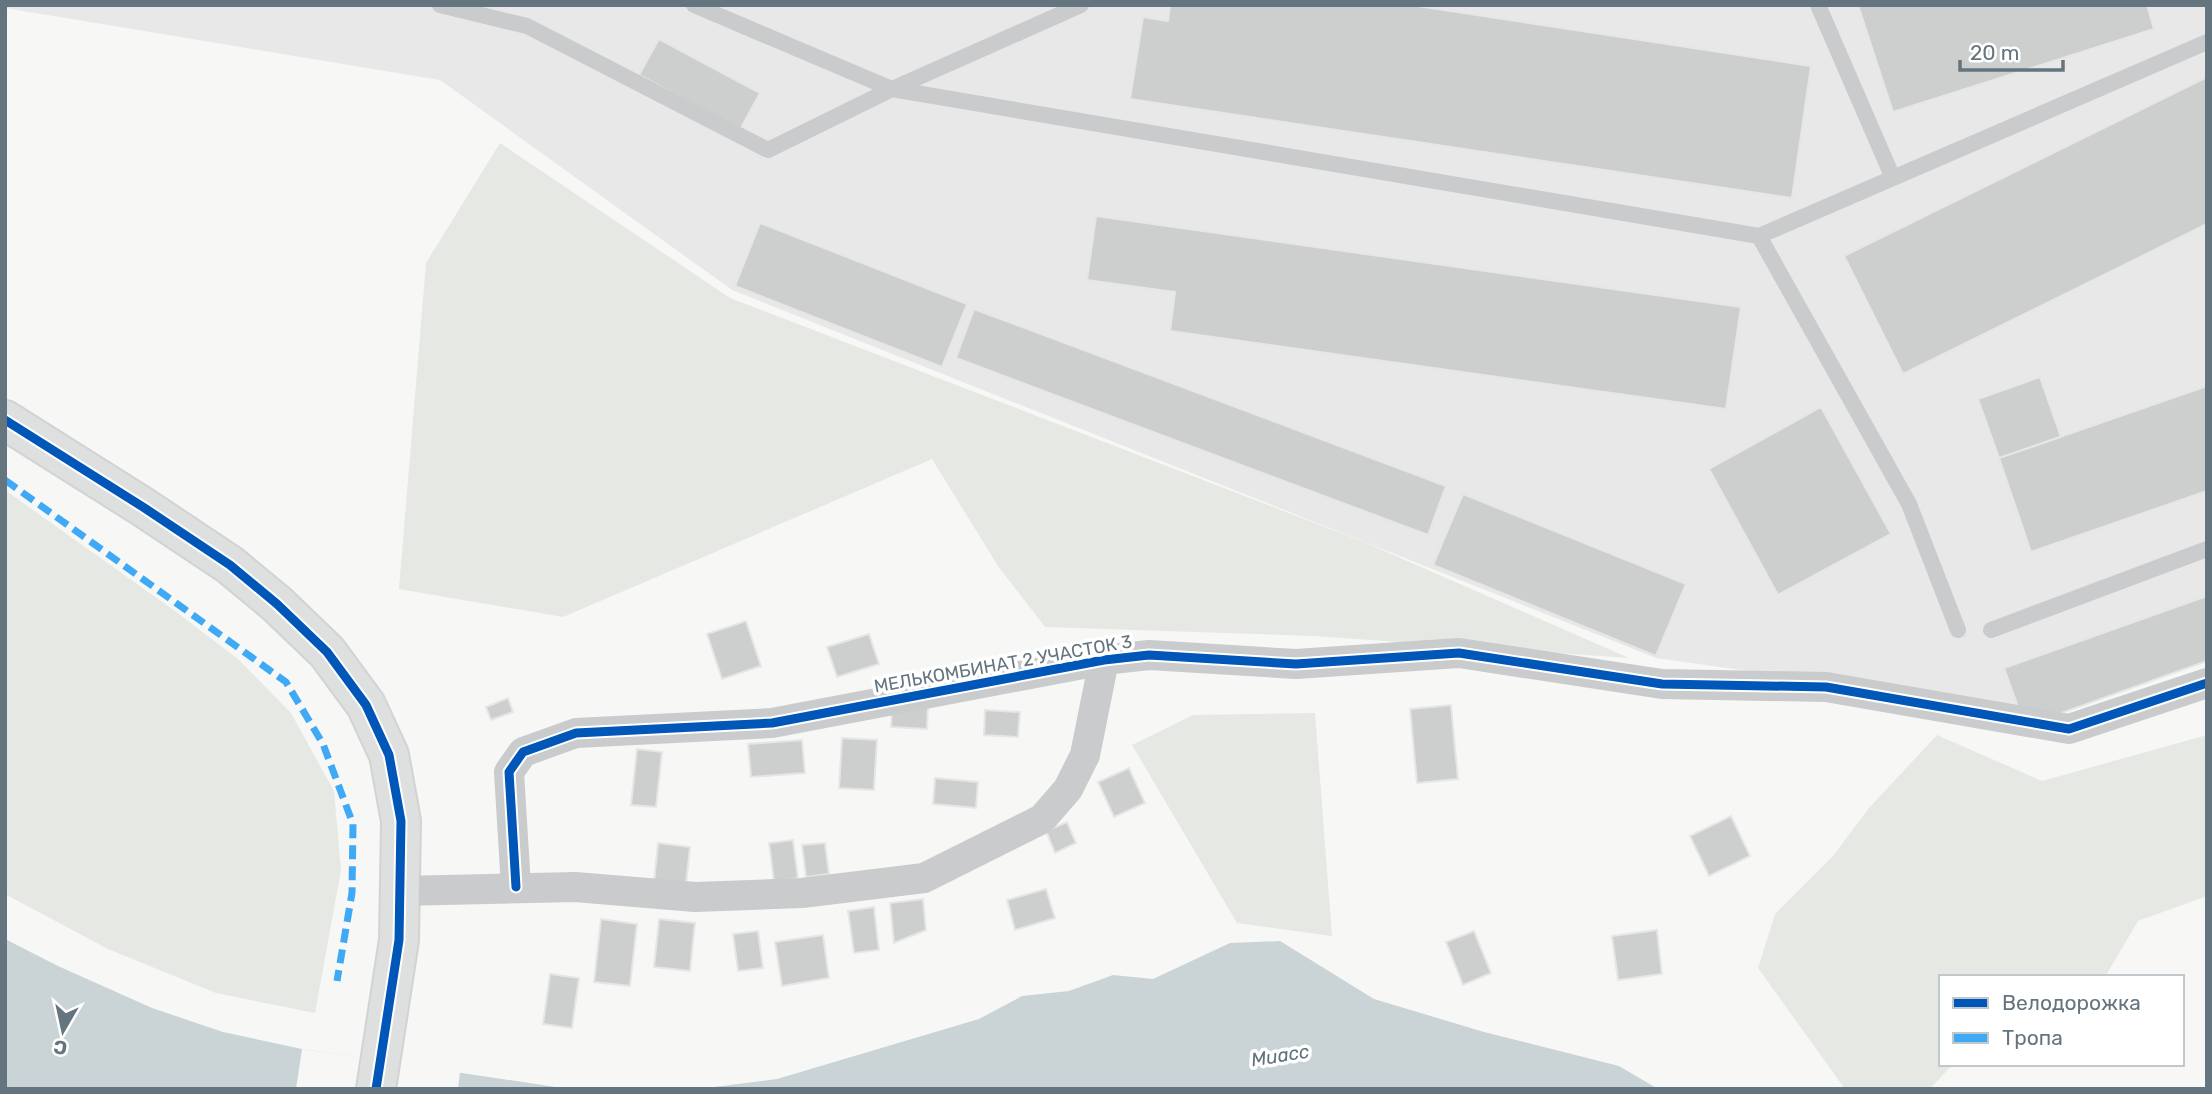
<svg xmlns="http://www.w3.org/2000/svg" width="2212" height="1094" font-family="Rubik,sans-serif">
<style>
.built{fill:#e7e8e7}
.green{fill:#e6e8e3}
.water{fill:#cad3d5}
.pier{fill:#f7f7f6}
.building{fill:#cdcfcf;stroke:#e6e6e6;stroke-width:2}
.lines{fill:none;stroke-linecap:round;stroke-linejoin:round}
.secondary-casing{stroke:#d2d3d4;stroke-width:42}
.lane{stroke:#c9cbcc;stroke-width:16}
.street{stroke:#c9cbcc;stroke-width:30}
.secondary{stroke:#dedfdf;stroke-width:38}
.quiet{stroke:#3fa9f5;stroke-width:7;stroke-dasharray:14 7;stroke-linecap:butt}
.cycleway-casing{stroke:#fff;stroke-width:13}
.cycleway{stroke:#0057b8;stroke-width:9}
.labels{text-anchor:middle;stroke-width:7;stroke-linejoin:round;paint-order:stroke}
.street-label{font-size:18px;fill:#64757f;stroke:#fff}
.water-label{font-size:19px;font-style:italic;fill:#5f7479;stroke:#fff}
</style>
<rect width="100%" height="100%" fill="#f7f7f6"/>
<path class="built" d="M5,5H2207V656L2048,713L1656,658L732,290L440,80L5,8Z"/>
<path class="green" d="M500,143L730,298L1364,542L1629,658L1314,636L1045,627L998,566L932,459L563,617L399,589L426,263Z
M5,490L175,611L238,659L291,713L334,791L341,870L315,1013L216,993L108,949L5,894Z
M1315,713L1332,936L1237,923L1132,745L1193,715Z
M1937,735L2042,781L2207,735V896L2138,921L2105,977H1941V1064H1953L1930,1089H1845L1758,968L1775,914L1833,856L1869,808Z"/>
<path class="water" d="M5,939L58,966L152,1008L223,1032L302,1049L569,1089H5Z
M1280,941L1374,999L1484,1032L1619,1066L1658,1089H698L777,1079L979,1019L1022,996L1069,991L1113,975L1153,979L1230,943Z"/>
<path class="pier" d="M302,1049L460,1072L458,1089H296Z"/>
<path class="building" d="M1170,5H1411L1811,66L1792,198L1130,99L1143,17L1168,21Z
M1858,5H2147L2154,29L1893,112Z
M659,39L760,93L740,130L639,75Z
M2207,77V224L1903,374L1844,256Z
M1096,216L1741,307L1726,409L1170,331L1175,292L1087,280Z
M760,223L967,304L942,367L735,286Z
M974,309L1446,486L1428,535L956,358Z
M2040,377L2061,437L1999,458L1978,399Z
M2207,386V491L2031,552L1999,458Z
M1821,407L1891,534L1778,595L1709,469Z
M1463,494L1686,584L1656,656L1433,565Z
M2207,596V661L2025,726L2004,668Z
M746,621L761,666L722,679L707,634Z
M869,634L879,664L837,677L827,647Z
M508,698L513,712L491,720L486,707Z
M892,704L928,706L927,729L891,727Z
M1451,705L1458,779L1417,783L1410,709Z
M985,710L1020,712L1018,737L984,735Z
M842,738L877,740L874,790L839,788Z
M802,740L805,773L751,777L748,744Z
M637,749L662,752L656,807L631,805Z
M1129,768L1145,803L1114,817L1098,782Z
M935,778L978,782L976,808L933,804Z
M1731,816L1750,856L1709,876L1690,836Z
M1067,822L1076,843L1055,853L1046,831Z
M793,840L798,878L774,882L769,843Z
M658,843L690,847L686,885L654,882Z
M825,843L829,874L806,877L802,845Z
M1046,889L1055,918L1015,930L1007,900Z
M923,899L926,930L894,943L890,903Z
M874,907L879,950L854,953L848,911Z
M601,919L637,924L630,986L594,982Z
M659,919L695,923L690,971L654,967Z
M1657,930L1662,974L1618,980L1612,936Z
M758,931L763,968L738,971L733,934Z
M1474,931L1491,973L1463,985L1446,942Z
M823,935L829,978L782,986L775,942Z
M550,974L579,978L572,1028L543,1024Z"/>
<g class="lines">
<defs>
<path id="secondary" d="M5,420L143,507L230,565L277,604L327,652L366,705L389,755L401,821L399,940L376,1089"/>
</defs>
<use href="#secondary" class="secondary-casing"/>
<path class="lane" d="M440,5L527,26L768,150L892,89L1081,5
M694,5L892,89L1759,236L2207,42
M1818,5L1893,178
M1759,236L1909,504L1958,630
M1991,630L2207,549"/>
<path class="street" d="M516,887L509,772L523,752L576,733L772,723L1104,660L1149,655L1296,664L1459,653L1662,684L1826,687L2069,729L2207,683
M401,891L575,887L695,897L802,893L924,878L1042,819L1068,789L1085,755L1104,660"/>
<use href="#secondary" class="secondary"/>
<path class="quiet" d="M5,480L286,682L323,744L353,824L352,893L337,981"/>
<defs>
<path id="cycleway" d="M5,420L143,507L230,565L277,604L327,652L366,705L389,755L401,821L399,940L376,1089
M516,887L509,772L523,752L576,733L772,723L1104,660L1149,655L1296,664L1459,653L1662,684L1826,687L2069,729L2207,683"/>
</defs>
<use href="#cycleway" class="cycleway-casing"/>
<use href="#cycleway" class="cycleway"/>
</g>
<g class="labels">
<g class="street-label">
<text transform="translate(1003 664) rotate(-10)" y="6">МЕЛЬКОМБИНАТ 2 УЧАСТОК 3</text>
</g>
<g class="water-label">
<text transform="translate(1280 1055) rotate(-9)" y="7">Миасс</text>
</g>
</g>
<rect width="2212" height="1094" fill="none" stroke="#64757f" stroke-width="14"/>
<rect x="1939" y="975" width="245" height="91" fill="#ffffff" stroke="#c1c8cc" stroke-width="2"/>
<rect x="1953" y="998" width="35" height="10" fill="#0057b8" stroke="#c1c8cc" stroke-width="2"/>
<text x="2002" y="1010" font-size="21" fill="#64757f">Велодорожка</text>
<rect x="1953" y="1033" width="35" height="10" fill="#3fa9f5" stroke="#c1c8cc" stroke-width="2"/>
<text x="2002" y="1045" font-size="21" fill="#64757f">Тропа</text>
<g transform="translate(63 1031) rotate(189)" stroke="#ffffff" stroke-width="5" paint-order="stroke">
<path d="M0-5L12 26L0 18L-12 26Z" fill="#64757f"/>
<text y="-10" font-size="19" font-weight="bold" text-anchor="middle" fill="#64757f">С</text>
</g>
<path d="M1960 60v10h103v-10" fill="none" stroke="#64757f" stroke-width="3.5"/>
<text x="1970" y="60" font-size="21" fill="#64757f" stroke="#ffffff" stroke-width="5" paint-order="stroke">20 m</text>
</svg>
